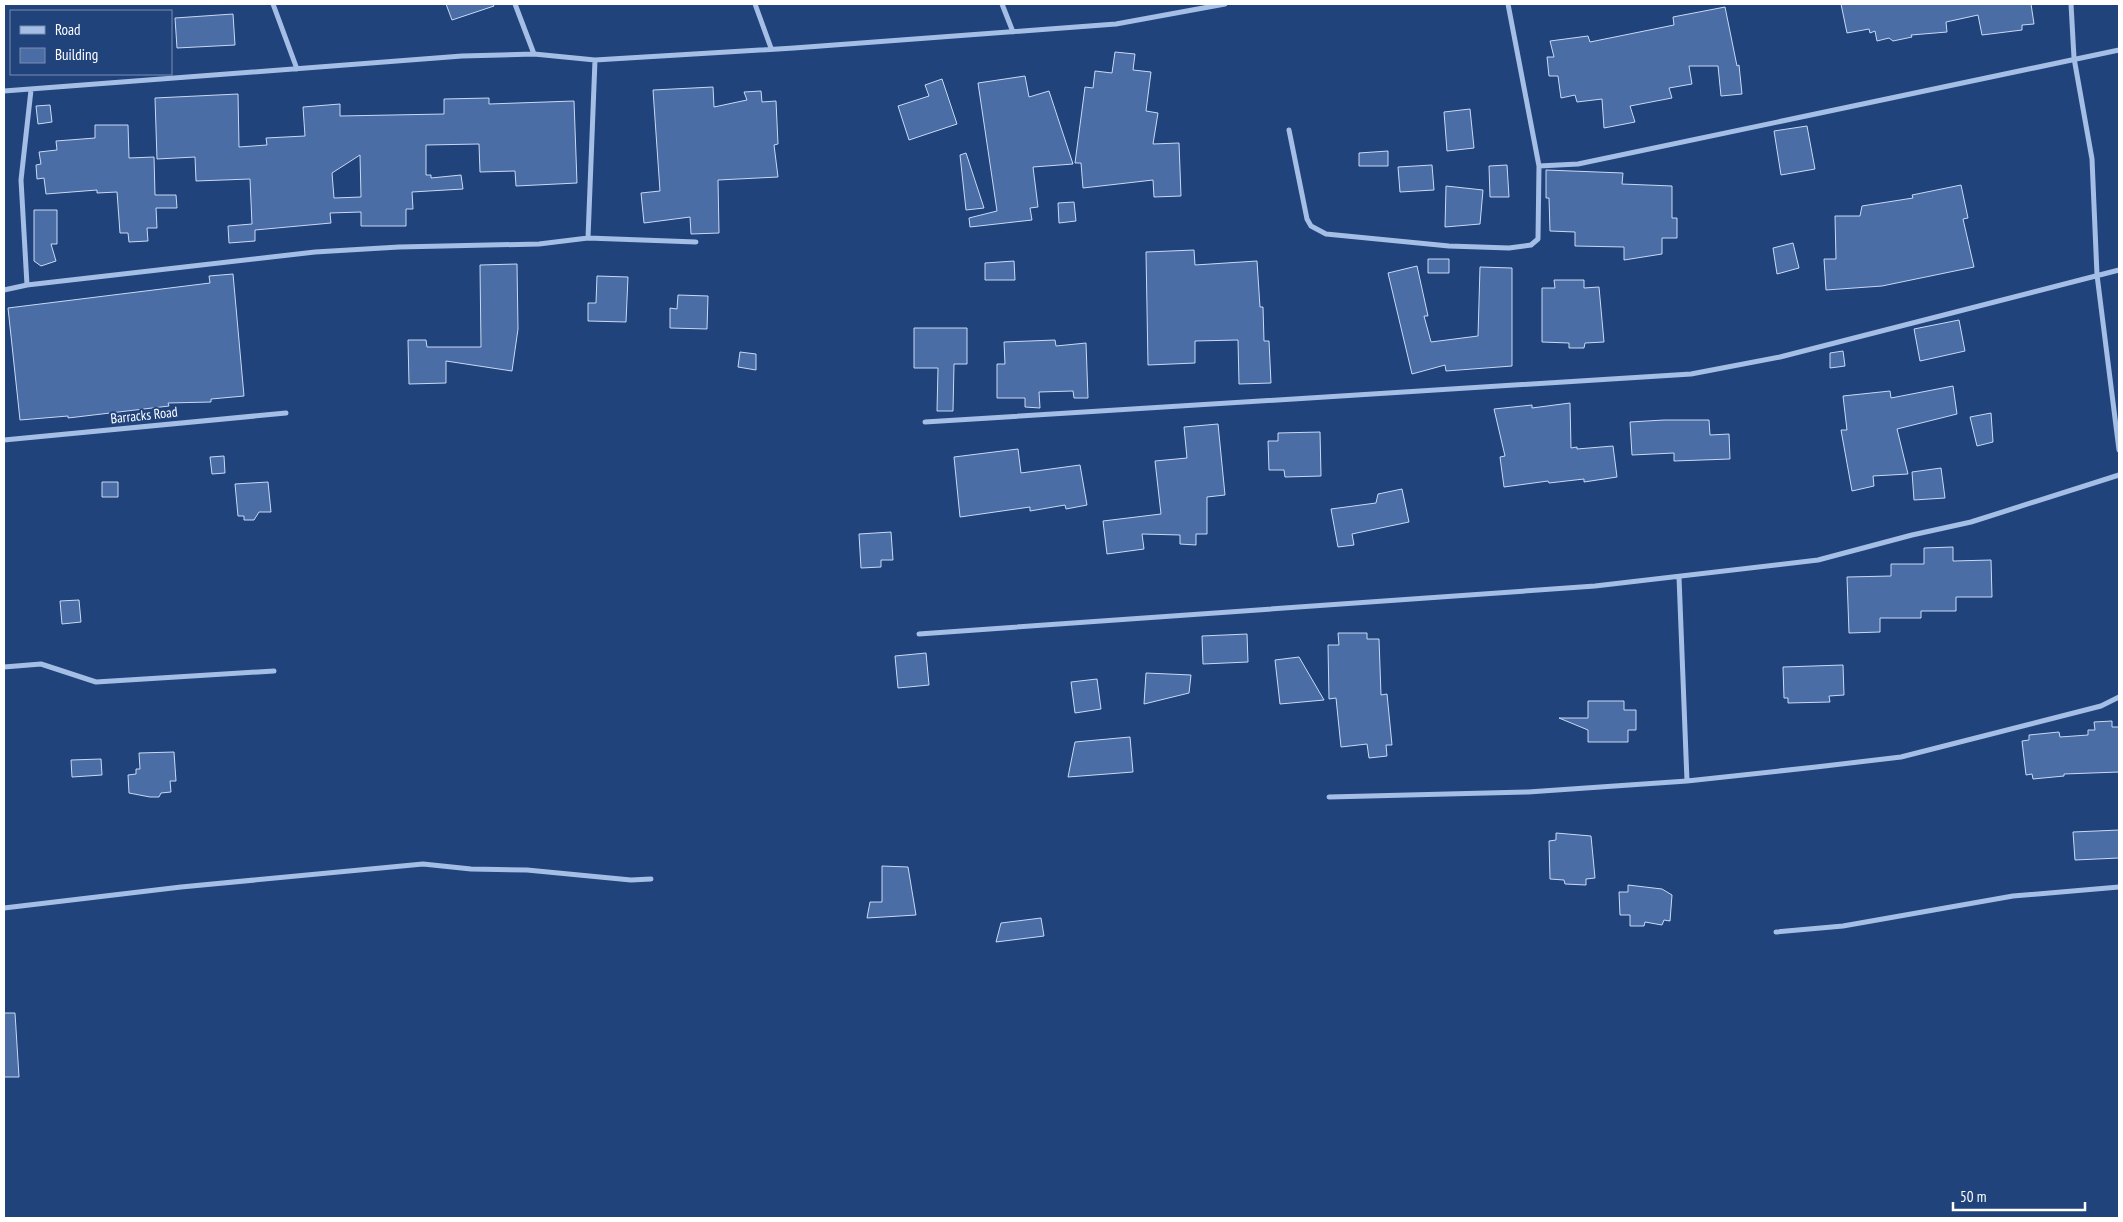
<svg xmlns="http://www.w3.org/2000/svg" width="2123" height="1222" font-family="'PT Sans Narrow',sans-serif">
<style>
.building{fill:#4a6da5;stroke:#c8d9f5;fill-rule:evenodd}
.lines{fill:none;stroke-linecap:round;stroke-linejoin:round}
.street{stroke:#a4bee6;stroke-width:5}
.labels{text-anchor:middle;stroke-width:4;stroke-linejoin:round;paint-order:stroke}
.street-label{font-size:14px;fill:#fff;stroke:#21437c}
</style>
<rect width="100%" height="100%" fill="#21437c"/>
<path class="building" d="M446,4H493L494,6L452,20Z
M1841,4H2031L2034,24L2022,25V30L1982,35L1978,15L1946,22L1947,32L1911,35L1912,37L1893,41L1889,38L1877,41L1875,31L1870,33L1869,29L1847,33Z
M1725,7L1737,66L1739,65L1742,94L1721,96L1718,66H1689L1692,84L1669,88L1672,98L1630,106L1635,122L1604,128L1602,99L1577,102L1575,95L1561,98L1558,76H1549L1547,57H1554L1550,41L1588,36L1590,42L1674,25L1673,17Z
M233,14L235,45L177,48L175,18Z
M1115,52L1135,54L1133,70L1151,72L1146,111L1158,113L1153,144L1179,143L1181,196L1154,197L1153,180L1083,188L1081,163H1075L1085,87L1093,88L1095,71L1112,73Z
M1025,76L1029,97L1049,91L1073,164L1033,167L1038,207L1030,208L1032,220L970,227L969,218L997,211L978,83Z
M942,79L957,124L909,140L898,106L929,96L925,85Z
M713,87L714,107L747,100L744,92L761,91L762,102L776,101L778,144L774,145L778,177L718,180L719,233L691,234L690,217L644,223L641,193L660,191L653,90Z
M238,94L239,147L267,145L266,138L305,136L303,107L340,104V116L444,114V99L489,98V104L574,101L577,183L516,186L515,171L480,172L479,144L426,145V175H431V178L461,175L463,189L412,192L413,209H406V226H361V212L330,213L331,223L255,230V241L229,243L228,226L252,224L250,179L196,181L195,157L157,159L155,98ZM360,155L361,197L334,198L332,173Z
M50,105L52,122L38,124L36,106Z
M1470,109L1474,148L1447,151L1444,112Z
M95,125H128L129,158L154,157L155,195H176L177,208H156L157,228H147L148,241L129,242L128,233H120L117,192L97,193V190L46,194L44,178L37,179L36,165L41,164L39,152L57,150L56,141L95,138Z
M1807,126L1815,169L1781,175L1774,131Z
M1388,151V166H1359V153Z
M966,153L984,208L966,210L960,155Z
M1432,165L1434,190L1400,192L1398,167Z
M1507,165L1509,197H1490L1489,166Z
M1546,170L1623,173L1622,184L1672,186V218H1677V238H1662V254L1624,260V247L1575,246V232L1550,231L1549,198H1546Z
M1961,185L1968,218L1963,219L1974,267L1882,286L1826,290L1824,259H1836L1835,216H1860L1862,206L1913,198L1912,195Z
M1446,186L1483,190L1480,224L1445,227Z
M1074,202L1076,221L1059,223L1058,203Z
M34,210H57V244H51L56,261L41,266L34,261Z
M1793,243L1799,268L1777,274L1773,248Z
M1194,250L1195,265L1257,261L1260,307H1263L1264,341H1269L1271,383L1239,384L1238,340L1195,341V363L1148,365L1146,252Z
M1428,259H1449V273H1428Z
M1014,261L1015,280H985V263Z
M517,264L518,329L512,371L446,361V383L409,384L408,340H426L427,347H481L480,265Z
M1417,266L1428,316H1424L1431,342L1478,336L1480,267L1512,268V366L1446,371L1445,365L1412,374L1388,273Z
M233,274L244,396L211,399V402L168,403L169,406L68,418V416L20,420L8,308L210,283L209,276Z
M597,276L628,277L626,322L588,321V303H596Z
M1554,280H1584V288L1599,287L1604,342L1585,343L1584,348H1569V343L1542,342V288H1555Z
M678,295L708,296L707,329L670,328V308L677,309Z
M1959,320L1965,351L1920,361L1914,329Z
M914,328H967V364H954L953,411H937L938,368H914Z
M1055,340L1056,346L1086,343L1088,398H1074L1073,391L1039,392L1040,408L1025,407V398H997V364H1005L1004,342Z
M1843,351L1845,366L1830,368V353Z
M740,352L756,354V370L738,367Z
M1953,386L1957,414L1897,429L1908,474L1873,476L1874,486L1852,491L1841,430H1847L1843,396L1890,391L1891,398Z
M1570,403L1571,448L1577,447V449L1613,446L1617,477L1584,482V479L1549,483L1548,481L1504,487L1500,457L1505,456L1494,409L1532,405V408Z
M1991,413L1993,442L1977,446L1970,417Z
M1664,420H1709L1710,435L1729,434L1730,459L1674,461V453L1632,455L1630,422Z
M1218,424L1225,495L1207,497V534H1196V545L1180,544V535L1142,534L1144,549L1107,554L1103,521L1161,514L1155,461L1187,458L1184,427Z
M1320,432L1321,476L1285,477L1284,470H1269L1268,441H1278V433Z
M1018,449L1021,473L1080,465L1087,505L1066,509L1065,505L1030,511V507L960,517L954,457Z
M224,456L225,473L212,474L210,457Z
M1941,468L1945,498L1914,500L1912,472Z
M102,482H118V497H102Z
M268,482L271,512H259L254,520H244V516H238L235,484Z
M1402,489L1409,522L1352,534L1354,545L1338,547L1331,509L1376,503L1378,494Z
M891,532L893,560H881V567L861,568L859,534Z
M1953,547V561L1991,560L1992,597H1956V611H1921V618H1880V632L1849,633L1847,577L1891,576V564H1924V548Z
M79,600L81,622L62,624L60,601Z
M1338,633H1367V639H1379L1381,695L1387,694L1392,745H1386L1387,756L1369,758L1367,744L1341,747L1336,698L1329,699L1328,645H1339Z
M1247,634L1248,662L1203,664L1202,636Z
M926,653L929,685L898,688L895,656Z
M1299,657L1324,700L1280,704L1275,660Z
M1843,665L1844,695L1829,696L1830,702L1788,703V698H1784L1783,667Z
M1146,673L1191,675L1189,693L1144,704Z
M1097,679L1101,709L1075,713L1071,682Z
M1588,701H1624V710H1636V730H1628V742H1588V730L1559,718H1588Z
M2112,721V727H2119V772L2064,774V776L2033,779L2032,774L2026,775L2022,741L2029,740V735L2059,732L2060,737L2088,735V730H2095L2094,722Z
M1130,737L1133,772L1068,777L1075,742Z
M174,752L176,781H170L171,792L161,793L159,797H150L129,793L128,775L136,774V769H140L139,753Z
M101,759L102,775L72,777L71,760Z
M2119,830V858L2075,860L2073,832Z
M1556,833L1591,836L1595,878L1586,879V885L1565,884L1564,880L1550,879L1549,841L1556,840Z
M882,866L908,867L916,915L867,918L870,902H882Z
M1628,885L1662,889L1672,895L1670,921L1664,920L1662,925L1645,922L1644,926H1630V915H1620L1619,892H1628Z
M1041,918L1044,936L996,942L1001,923Z
M4,1013H15L19,1077H4Z"/>
<g class="lines">
<path class="street" d="M273,4L297,69
M515,4L534,54
M755,4L771,48
M1002,4L1013,32
M1508,4L1539,166L1578,164L2119,50
M2071,4L2074,58L2092,159L2097,275L2119,450
M4,91L462,56L534,54L595,60L794,48L1116,24L1225,4
M1289,130L1307,219L1311,226L1326,234L1449,246L1509,248L1531,245L1538,239L1539,166
M588,238L595,60
M27,285L21,180L31,90
M4,290L27,285L315,252L399,247L539,244L588,238L696,242
M925,422L1691,374L1780,357L2119,270
M4,440L286,413
M1679,577L1687,781
M919,634L1595,586L1818,560L1912,535L1971,522L2119,475
M4,667L41,664L96,682L274,671
M1329,797L1528,792L1687,781L1816,767L1901,757L2101,706L2119,697
M4,908L181,887L423,864L471,869L527,870L631,880L651,879
M1776,932L1843,926L2013,896L2119,887"/>
</g>
<g class="labels">
<g class="street-label">
<text transform="translate(144 415) rotate(-6)" y="5">Barracks Road</text>
</g>
</g>
<rect width="2123" height="1222" fill="none" stroke="#ffffff" stroke-width="10"/>
<rect x="10" y="10" width="162" height="65" fill="#21437c" stroke="#7a8eb0"/>
<rect x="20" y="26" width="25" height="8" fill="#a4bee6" stroke="#7a8eb0"/>
<text x="55" y="35" font-size="15" fill="#ffffff">Road</text>
<rect x="20" y="48" width="25" height="15" fill="#4a6da5" stroke="#7a8eb0"/>
<text x="55" y="60" font-size="15" fill="#ffffff">Building</text>
<path d="M1953 1202v8h132v-8" fill="none" stroke="#ffffff" stroke-width="2.5"/>
<text x="1960" y="1202" font-size="15" fill="#ffffff" stroke="#21437c" stroke-width="4" paint-order="stroke">50 m</text>
</svg>
